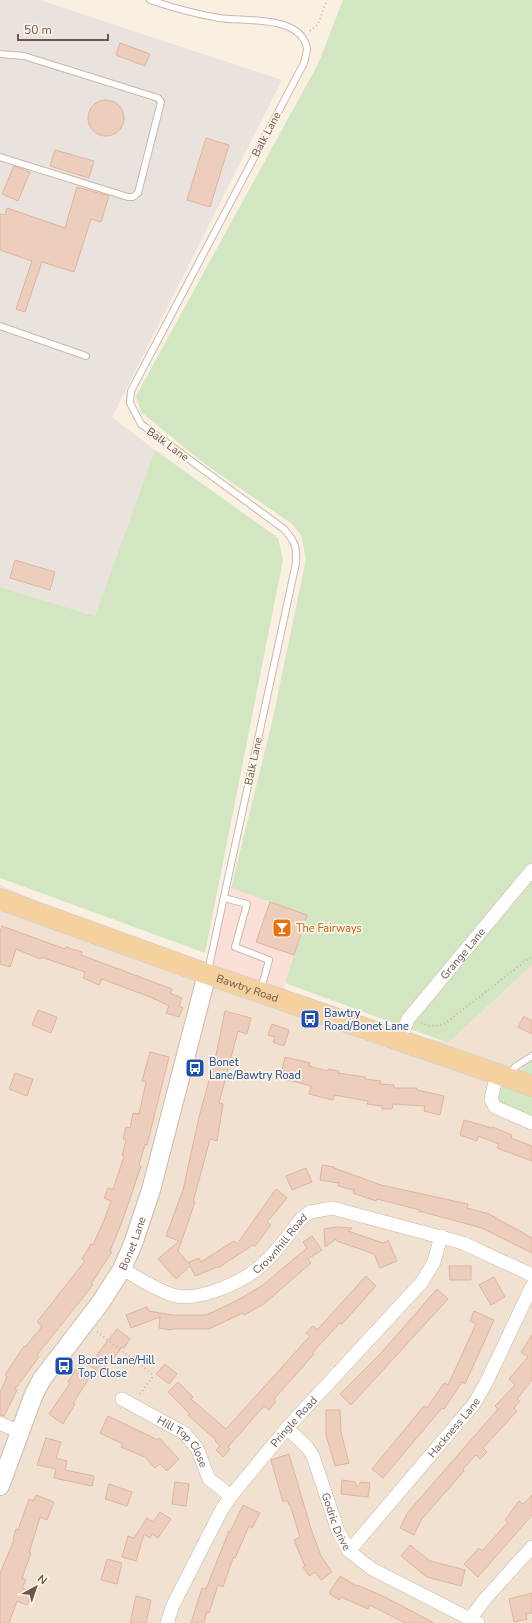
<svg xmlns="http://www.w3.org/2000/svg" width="532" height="1623" font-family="'Nunito Sans',sans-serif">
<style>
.residential{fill:#f1e1d1}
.commercial{fill:#fae0d7}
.industrial{fill:#e9e2dd}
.green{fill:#d2e6c2}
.building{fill:#edcdbc;stroke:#deb49e}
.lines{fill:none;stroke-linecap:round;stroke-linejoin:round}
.service-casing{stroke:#c9b7aa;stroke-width:8}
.minor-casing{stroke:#c9b7aa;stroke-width:14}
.secondary-casing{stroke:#cfb9ab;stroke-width:20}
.primary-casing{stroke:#d7d0cd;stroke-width:22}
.path{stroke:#d1b1a0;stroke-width:2;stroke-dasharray:1 3;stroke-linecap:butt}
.service{stroke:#fff;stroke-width:6}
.minor{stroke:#fff;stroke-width:13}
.secondary{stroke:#fff;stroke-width:18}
.primary{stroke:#f4d19f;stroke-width:20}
.labels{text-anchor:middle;stroke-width:3.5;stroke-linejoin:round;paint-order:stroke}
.street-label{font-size:11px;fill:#6f564b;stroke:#fdf4e8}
.food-label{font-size:11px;fill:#c56008;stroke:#fdf4e8;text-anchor:start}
.transit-label{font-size:11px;fill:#164399;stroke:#fdf4e8;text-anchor:start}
</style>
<rect width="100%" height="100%" fill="#faf0e2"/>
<path class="residential" d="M0,885L207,974L281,1000L448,1043L532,965V1623H0Z"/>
<path class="commercial" d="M226,886L307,915L285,983L281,1000L207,974Z"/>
<path class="industrial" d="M0,0H40L282,80L112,417L155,450L95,616L0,587Z"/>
<path class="green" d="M343,0H532V965L448,1043L285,983L307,915L231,888L272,722L306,559L301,535L292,524L205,464L141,412L136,396L318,64Z
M155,450L278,538L283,560L205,953L0,878V587L95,616Z
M530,1062H532V1075L520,1071Z
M503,1087L532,1096V1117L504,1107L497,1100V1089Z"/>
<path class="building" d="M120,43L150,54L145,66L116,55Z
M88 118a18 18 0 1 1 36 0a18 18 0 1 1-36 0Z
M206,138L229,145L210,207L187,200Z
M55,150L94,161L89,178L50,166Z
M14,166L30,172L18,201L2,194Z
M77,187L109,196L101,222L91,219L74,272L42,262L25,312L16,309L32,261L0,250V214L5,215L7,208L65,228Z
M15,560L55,572L50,590L10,578Z
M270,902L307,915L294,955L256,942Z
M2,926L65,949L66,947L82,952L81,955L172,989L170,993L182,998L179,1006L183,1008L179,1017L166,1013L169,1006L150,997L102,979L99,985L83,978L85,972L41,957L40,959L16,949L10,967L0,964V932Z
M38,1010L57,1017L51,1033L32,1025Z
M225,1011L251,1018L247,1034L238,1031L219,1103L223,1104L217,1141L210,1139L193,1202H195L178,1251L190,1265L189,1262L199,1258L201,1262L234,1241L237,1244L276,1189L287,1198L267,1222L271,1225L255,1246L253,1245L218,1268L217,1267L195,1276L190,1266L176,1279L158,1259L179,1241L166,1236L183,1190L199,1117L216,1055Z
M524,1016L532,1021V1034L518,1027Z
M272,1024L289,1030L284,1046L273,1042L275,1037L268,1035Z
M150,1052L169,1057L147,1145L145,1144L139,1165L141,1166L122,1222L110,1251L112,1252L91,1284L93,1285L37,1355L39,1357L15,1389L17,1390L4,1416L0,1415V1392L7,1377L5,1375L24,1346L25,1347L40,1329L42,1326L37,1322L85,1261L82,1259L91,1244L93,1245L105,1218L111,1201L104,1198L108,1188L113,1190L124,1156L122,1155L126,1140L123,1139L126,1127L130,1128L133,1113L139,1114L146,1082L142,1081Z
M285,1057L310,1063L309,1066L328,1071V1069L339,1071L338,1073L365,1077V1079L381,1081L380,1084L394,1085V1088H417V1090L444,1096L440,1115L424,1111L425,1106L393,1104L392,1109H382V1106L367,1104L368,1101L334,1095L333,1100L309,1094L311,1086L280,1078Z
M15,1073L33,1079L27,1096L9,1089Z
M464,1120L492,1128L493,1127L512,1135L511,1138L532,1146V1161L497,1148L499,1144L478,1136L477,1141L460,1135Z
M322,1165L334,1167V1168L381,1185L468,1204L467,1208L489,1214L532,1238V1253L482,1228L419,1211L420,1210L377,1199L376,1201L353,1193L354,1190L338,1186L339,1183L320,1180Z
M306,1168L312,1182L292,1190L286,1176Z
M336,1227L352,1228L348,1231L383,1243L388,1240L397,1261L380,1268L374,1254L337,1241L336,1239L325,1247L324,1229Z
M312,1236L322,1250L308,1259L311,1263L264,1304L244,1315L243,1313L209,1329H171V1330L159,1328L160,1317L131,1328L126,1315L147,1307L149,1311L172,1315H206L236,1301L263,1285L307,1248L303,1242Z
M449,1266H471V1280H450Z
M366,1276L376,1286L342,1324L340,1323L312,1353L314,1354L274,1399L276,1401L269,1410L264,1406L228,1447L230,1449L223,1457L216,1450L220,1446L215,1441L216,1440L188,1415L190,1414L168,1392L178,1382L193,1397L191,1399L226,1429L310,1336L306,1333L313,1326L317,1330Z
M494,1277L505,1297L491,1305L479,1285Z
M437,1289L448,1299L351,1405L340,1394L381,1353Z
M474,1311L494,1320L465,1384L462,1382L444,1409L442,1408L383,1478L372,1469L424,1406L427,1408L444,1383L448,1385L476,1324L470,1321Z
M117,1329L130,1339L124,1348L122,1347L102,1374L89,1365Z
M532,1335V1380L517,1399L520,1401L514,1408L517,1411L483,1448L487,1452L480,1459L476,1455L463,1469L464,1471L421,1520L414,1535L400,1528L408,1512L498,1409L495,1406L515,1385L509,1379L528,1357L521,1352Z
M165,1364L177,1374L169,1384L156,1374Z
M79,1365L92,1374L73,1403L75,1404L63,1424L49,1414L70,1383L68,1382Z
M326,1410H340L341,1432L349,1463L335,1466L326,1435Z
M108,1416L158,1440L159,1438L179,1459L167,1471L160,1464L155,1468L145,1457L121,1447L123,1444L100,1433Z
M46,1438L61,1442L56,1458L67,1461L65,1470L94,1476L92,1486L54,1478L56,1469L37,1465Z
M289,1454L311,1529L321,1556L332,1572L321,1580L315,1572L309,1576L303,1567L305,1566L294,1540L300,1537L290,1505H289L287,1500L283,1502L271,1460Z
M342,1480L355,1482L357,1487L361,1482L370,1483L368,1497L341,1494Z
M175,1482L189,1484L186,1506L172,1504Z
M109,1484L132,1492L127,1506L105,1499Z
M36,1495L54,1502L47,1520L40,1517L29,1553H31L22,1578L26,1580L22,1588L32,1592L27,1605L17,1601L9,1623H0V1573L14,1540L13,1539L16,1529L18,1530L29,1499L33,1501Z
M532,1495V1515L478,1577L464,1564L479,1548L482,1551L508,1522L505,1520L519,1501L523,1504Z
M243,1505L260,1513L252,1528L249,1526L235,1558H233L223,1587L218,1585L209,1613L207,1612L204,1623H191L202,1588L206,1589L229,1531L230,1532Z
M160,1512L171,1519L158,1538L152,1534L150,1538L144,1534L136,1561L122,1557L128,1536L134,1538L147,1518L153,1522Z
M410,1545L430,1561L465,1570L461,1586L427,1577L401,1556Z
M107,1559L122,1563L117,1584L101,1580Z
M340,1576L356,1586L357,1585L385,1597L434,1623H405L370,1605L368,1609L341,1597L339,1600L329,1593Z
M532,1593V1613L526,1614L527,1619L514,1622L509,1599Z
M136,1596L151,1600L146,1623H130Z"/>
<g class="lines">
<defs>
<path id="service" d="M150,0C173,8 196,14 219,18C244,22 300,14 307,48C307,52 305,58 304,63L131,391L130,403L141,424L284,529C295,542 297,546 296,563L208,971
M0,54L24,56L158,98L161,102L138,193L133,197H128L0,157
M0,326L86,356
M224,898L247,904L235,947L269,960L261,989
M510,1074L515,1067L532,1056"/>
<g id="minor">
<path id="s1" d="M399,1041L408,1019L414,1012L532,870"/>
<path d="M497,1074L491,1099L495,1107L532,1123"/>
<path id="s2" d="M122,1269C139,1278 157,1291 176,1296C201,1301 245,1281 263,1264C278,1251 289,1233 302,1218L310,1212L332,1208L463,1243L532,1275"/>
<path id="s3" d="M122,1399L184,1433L197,1448L209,1479L231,1496"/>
<path d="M0,1423L19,1432"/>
<path id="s4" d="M287,1428L307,1447L313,1456L338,1531L349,1551L372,1569L478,1623"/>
<path id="s5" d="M349,1551L474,1404L487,1381L532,1286"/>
<path d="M470,1619L485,1599L532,1547"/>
<path id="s6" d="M167,1623L173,1605L198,1556L222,1509L231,1496L287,1428L422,1282L434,1262L441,1236"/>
</g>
<g id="secondary">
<path id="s7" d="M0,1486L34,1394L42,1379L101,1302L122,1269L133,1244L151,1190L207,974"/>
</g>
<g id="primary">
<path id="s8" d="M0,899L207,974L532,1086"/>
</g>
</defs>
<use href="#service" class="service-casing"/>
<use href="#minor" class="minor-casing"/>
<use href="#secondary" class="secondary-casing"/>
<use href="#primary" class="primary-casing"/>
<path class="path" d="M310,31L318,24L327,0
M421,1023L430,1026L443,1025L532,956
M97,1332L151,1373L152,1378L139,1395"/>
<use href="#service" class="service"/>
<use href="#minor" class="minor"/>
<use href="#secondary" class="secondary"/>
<use href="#primary" class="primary"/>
</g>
<defs>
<symbol id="bar-square" viewBox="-11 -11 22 22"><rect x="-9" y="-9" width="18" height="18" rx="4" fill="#e8710a" stroke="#fdf4e8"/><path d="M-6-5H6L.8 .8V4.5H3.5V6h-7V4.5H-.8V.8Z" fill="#fff"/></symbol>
<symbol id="bus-square" viewBox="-11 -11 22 22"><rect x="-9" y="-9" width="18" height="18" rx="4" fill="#1a4fb4" stroke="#fdf4e8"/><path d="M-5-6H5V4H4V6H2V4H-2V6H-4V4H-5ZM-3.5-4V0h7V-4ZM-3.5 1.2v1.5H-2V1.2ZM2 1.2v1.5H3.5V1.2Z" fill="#fff"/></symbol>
</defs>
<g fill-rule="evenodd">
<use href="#bar-square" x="271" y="917" width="22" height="22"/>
<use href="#bus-square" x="299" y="1008" width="22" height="22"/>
<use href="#bus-square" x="184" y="1057" width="22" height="22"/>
<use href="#bus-square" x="53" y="1355" width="22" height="22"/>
</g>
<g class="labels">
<g class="street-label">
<text transform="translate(266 134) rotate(-62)" y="4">Balk Lane</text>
<text transform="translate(168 444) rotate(36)" y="4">Balk Lane</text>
<text transform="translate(253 761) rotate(-78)" y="4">Balk Lane</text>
<text dy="4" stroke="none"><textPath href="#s1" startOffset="109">Grange Lane</textPath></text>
<text dy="4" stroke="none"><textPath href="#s8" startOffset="263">Bawtry Road</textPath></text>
<text dy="4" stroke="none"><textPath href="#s7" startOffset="279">Bonet Lane</textPath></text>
<text dy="4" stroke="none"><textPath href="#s2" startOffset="182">Crownhill Road</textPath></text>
<text dy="4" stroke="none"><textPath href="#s6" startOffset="240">Pringle Road</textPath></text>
<text dy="4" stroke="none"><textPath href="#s5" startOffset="162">Hackness Lane</textPath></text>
<text dy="4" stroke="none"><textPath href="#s3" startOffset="76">Hill Top Close</textPath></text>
<text dy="4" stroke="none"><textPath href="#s4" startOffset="108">Godric Drive</textPath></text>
</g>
<g class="food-label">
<text x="296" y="932">The Fairways</text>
</g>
<g class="transit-label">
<text x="324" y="1017">Bawtry<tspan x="324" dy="13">Road/Bonet Lane</tspan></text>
<text x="209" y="1066">Bonet<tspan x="209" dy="13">Lane/Bawtry Road</tspan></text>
<text x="78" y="1364">Bonet Lane/Hill<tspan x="78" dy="13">Top Close</tspan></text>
</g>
</g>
<g transform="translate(36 1587) rotate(40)" stroke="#fdf4e8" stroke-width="3" paint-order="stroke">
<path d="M0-3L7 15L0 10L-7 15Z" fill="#6f564b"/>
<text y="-6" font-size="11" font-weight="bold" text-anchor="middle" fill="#6f564b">N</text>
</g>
<path d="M18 34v6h90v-6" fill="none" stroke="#6f564b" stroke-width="2"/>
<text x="24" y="34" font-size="12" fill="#6f564b" stroke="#fdf4e8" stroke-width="3" paint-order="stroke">50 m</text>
</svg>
